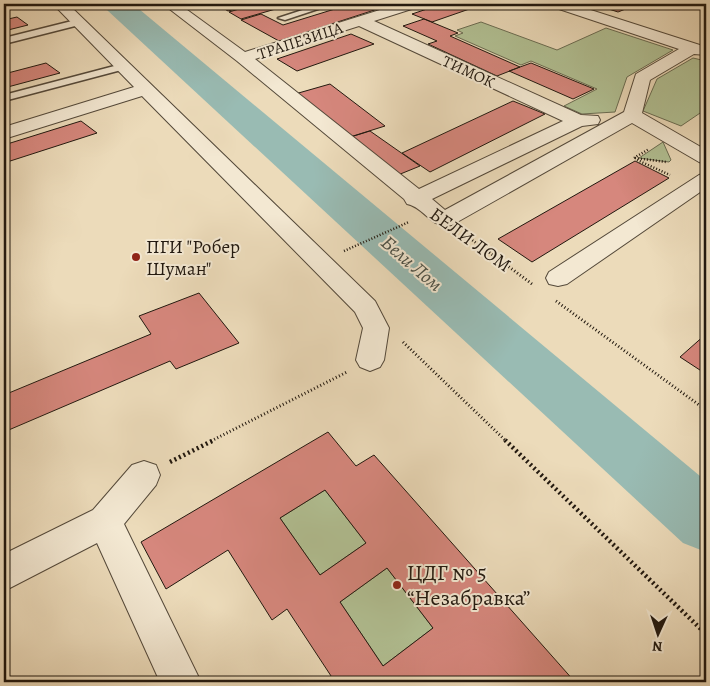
<svg xmlns="http://www.w3.org/2000/svg" width="710" height="686" font-family="Alegreya,serif">
<style>
.green{fill:#b2c194;stroke:#6a6c52}
.lines{fill:none;stroke-linecap:round;stroke-linejoin:round}
.river{fill:#99bbb3;fill-rule:evenodd}
.building{fill:#d6877d;stroke:#21180f;fill-rule:evenodd}
.lane-casing{stroke:#54493a;stroke-width:3}
.street-casing{stroke:#54493a;stroke-width:2}
.path-far2{stroke:#21180f;stroke-width:2.5;stroke-dasharray:1 2;stroke-linecap:butt}
.path-far1{stroke:#21180f;stroke-width:3;stroke-dasharray:1 2.5;stroke-linecap:butt}
.path{stroke:#21180f;stroke-width:4.5;stroke-dasharray:2 3;stroke-linecap:butt}
.lane{fill:#f3e8d2;fill-rule:evenodd}
.street{fill:#f3e8d2;fill-rule:evenodd}
.poi-dot{fill:#8f2418;stroke:#f3e8d2;stroke-width:2}
.labels{text-anchor:middle;stroke-width:4;stroke-linejoin:round;paint-order:stroke}
.far-street-label{font-size:16px;fill:#21180f;stroke:#f3e8d2}
.street-label{font-size:19px;fill:#21180f;stroke:#f3e8d2}
.poi-label{font-size:19px;fill:#21180f;stroke:#f3e8d2;text-anchor:start}
.water-label{font-size:20px;font-style:italic;fill:#4b5148;stroke:#f3e8d2}
.near-poi-label{font-size:22px;fill:#21180f;stroke:#f3e8d2;text-anchor:start}
</style>
<rect width="100%" height="100%" fill="#ecdbba"/>
<filter id="stains"><feTurbulence type="fractalNoise" baseFrequency=".004" numOctaves="4"/><feColorMatrix values="0 0 0 0 .2 0 0 0 0 .09 0 0 0 0 .02 0 0 0 .5 -.17"/></filter>
<radialGradient id="worn" r=".72"><stop offset=".6" stop-color="#630" stop-opacity="0"/><stop offset="1" stop-color="#630" stop-opacity=".3"/></radialGradient>
<path class="green" d="M481,22L557,50L606,28L673,50L627,77L615,112L582,114L564,106L597,89L531,61L521,65L455,36L463,33L457,30Z
M693,58L706,61V109L681,126L643,111L657,79Z
M663,142L671,160L669,162L639,158Z
M325,490L366,543L320,575L280,518Z
M387,568L433,628L383,666L340,602Z"/>
<g class="lines">
<path class="river" d="M104,4H133L706,481V552L683,543L107,10Z"/>
</g>
<path class="building" d="M216,4H238L244,7L228,11Z
M256,4H293L241,19L229,12Z
M351,4H393L279,41L241,20L261,14L283,25Z
M442,4H471L478,6L432,22L412,14Z
M593,4H638L618,12Z
M17,17L28,25L4,31V20Z
M424,19L458,33L450,36L520,67L497,76L428,44L437,41L403,26Z
M351,34L374,44L297,71L277,59Z
M46,63L60,73L4,88V74Z
M531,63L594,89L573,99L509,71Z
M330,84L385,126L350,137L295,94Z
M513,101L545,114L430,172L402,153Z
M81,121L97,133L4,163V145Z
M370,131L420,166L393,177L344,139Z
M635,161L669,178L532,262L498,239Z
M199,293L239,343L176,369L170,361L4,432V395L151,334L139,316Z
M706,334V374L680,357Z
M328,432L356,466L374,455L575,682H335L287,609L272,620L228,550L166,589L141,542ZM325,490L366,543L320,575L280,518ZM387,568L433,628L383,666L340,602Z"/>
<g class="lines">
<defs>
<path id="lane" d="M321,4H333L285,20L278,18Z
M80,19L84,22L83,24L4,44V38Z
M122,64L127,67L125,69L4,101V95Z"/>
<path id="street" d="M53,4H68L375,301L389,328L384,360L380,367L370,371L360,367L356,360L363,328L355,312L142,96L4,139V127L134,87Z
M163,4H179L245,52L399,4H420L418,7L374,21L581,115L598,116L600,120L598,124L582,126L432,199L445,210L624,112L636,74L679,49L553,7L551,4H572L706,47V55L694,54L650,80L642,113L706,150V164L699,162L632,123L452,225C431,230 426,208 407,204L404,199L237,61ZM359,26L563,121L419,189L255,59Z
M706,173V188L567,284L558,286L549,284L546,278L549,272L699,175Z
M144,461L156,465L160,475L156,485L124,524L201,682H160L97,543L4,591V554L93,510L132,465Z"/>
</defs>
<use href="#lane" class="lane-casing"/>
<use href="#street" class="street-casing"/>
<path class="path-far2" d="M634,158L649,149
M635,158L666,162
M637,160L670,175
M465,235L490,253
M344,251L409,222"/>
<path class="path-far1" d="M489,252L532,284
M556,301L706,410
M403,342L506,441
M211,441L347,372"/>
<path class="path" d="M505,440L706,634
M170,462L214,440"/>
<use href="#lane" class="lane"/>
<use href="#street" class="street"/>
</g>
<g class="poi-dot">
<circle cx="136" cy="257" r="5"/>
<circle cx="397" cy="585" r="5"/>
</g>
<g class="labels">
<g class="far-street-label">
<text transform="translate(300 40) rotate(-18)" y="6">ТРАПЕЗИЦА</text>
<text transform="translate(469 71) rotate(25)" y="6">ТИМОК</text>
</g>
<g class="street-label">
<text transform="translate(471 239) rotate(36)" y="7">БЕЛИ ЛОМ</text>
</g>
<g class="poi-label">
<text x="146" y="253">ПГИ "Робер<tspan x="146" dy="22">Шуман"</tspan></text>
</g>
<g class="water-label">
<text transform="translate(412 263) rotate(41)" y="7">Бели Лом</text>
</g>
<g class="near-poi-label">
<text x="407" y="580">ЦДГ № 5<tspan x="407" dy="25">“Незабравка”</tspan></text>
</g>
</g>
<rect width="710" height="686" fill="none" stroke="#ecdbba" stroke-width="20"/>
<rect x="5" y="5" width="700" height="676" fill="none" stroke="#21180f" stroke-width="2.5"/>
<rect x="10" y="10" width="690" height="666" fill="none" stroke="#21180f"/>
<g transform="translate(658 634) rotate(183)" stroke="#f3e8d2" stroke-width="4" paint-order="stroke">
<path d="M0-4L9 19L0 12L-9 19Z" fill="#21180f"/>
<text y="-8" font-size="14" font-weight="bold" text-anchor="middle" fill="#21180f">N</text>
</g>
<rect width="100%" height="100%" filter="url(#stains)"/>
<rect width="100%" height="100%" fill="url(#worn)"/>
</svg>
